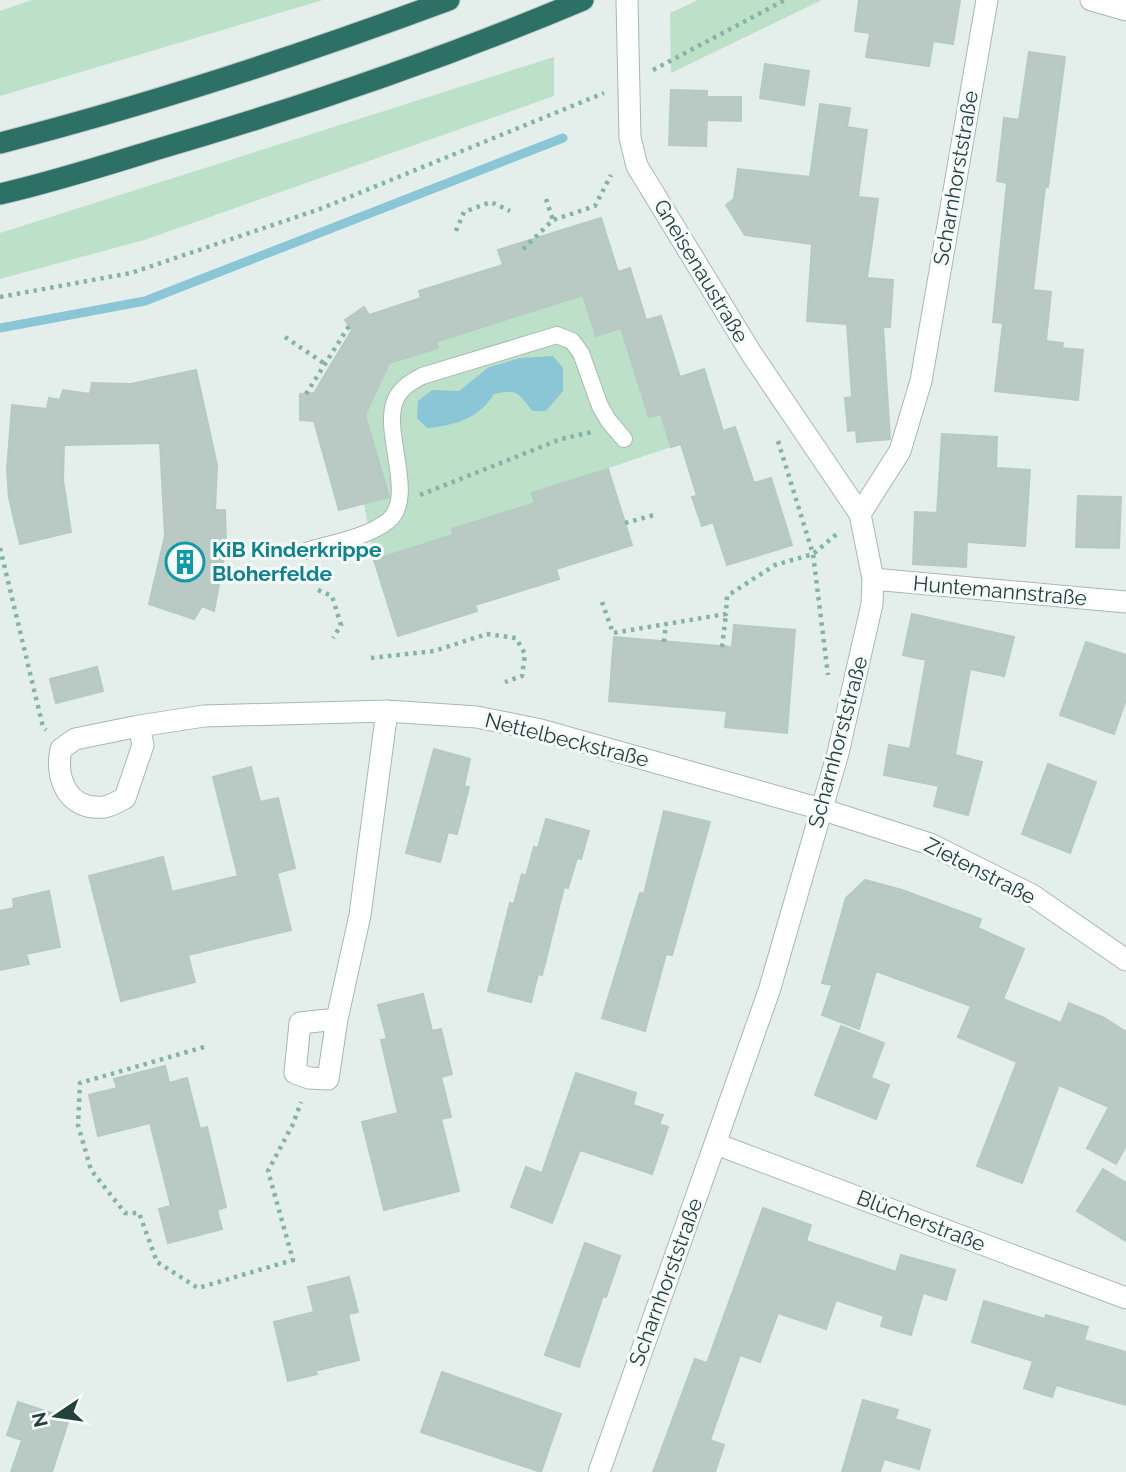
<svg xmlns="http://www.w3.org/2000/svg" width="1126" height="1472" font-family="Raleway,sans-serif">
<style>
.green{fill:#bde0c8}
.water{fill:#8ac6d6}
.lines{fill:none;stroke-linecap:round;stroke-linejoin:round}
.stream{stroke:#8ac6d6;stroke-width:9}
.building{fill:#b9cac4;stroke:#b6c9c2;stroke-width:2}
.service-casing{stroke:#a6b8b3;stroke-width:18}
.minor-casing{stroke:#a6b8b3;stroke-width:23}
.motorway-casing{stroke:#c1cac8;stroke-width:23}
.path{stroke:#83b4a7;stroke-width:4.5;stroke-dasharray:3.5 5;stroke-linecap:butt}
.service{stroke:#fff;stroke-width:16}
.minor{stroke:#fff;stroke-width:21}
.motorway{stroke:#2c7066;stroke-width:21}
.labels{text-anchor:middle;stroke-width:6;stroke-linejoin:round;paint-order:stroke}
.street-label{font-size:21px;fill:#22423b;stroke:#f6faf8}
.culture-label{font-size:21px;font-weight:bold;fill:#0d838f;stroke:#f6faf8;text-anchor:start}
</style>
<rect width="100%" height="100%" fill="#e4efeb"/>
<path class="green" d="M32,0H323L0,96V11Z
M698,0H822L671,73L670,13Z
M554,57V96L144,240L0,279V233Z
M583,295L596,336L621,328L649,417L661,414L671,447L532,494L535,503L452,529L453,535L374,560L364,504L389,497L365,415L389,363L437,348L435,342Z"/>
<path class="water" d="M553,356L563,368V391L546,411H533C517,394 520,388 494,394C478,419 456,425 427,428L417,418L418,401L432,390L459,391L489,367L520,358Z"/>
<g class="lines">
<path class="stream" d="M0,328L145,301L563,138"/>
</g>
<path class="building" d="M859,0H960L953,44L933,41L929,66L866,57L870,33L855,31Z
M1029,52L1065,57L1048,187H1045L1033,290L1051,292L1046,341L1063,343L1062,348L1083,350L1078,400L995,391L1003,323L993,322L1007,183L997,181L1004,118L1019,120Z
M765,64L809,71L804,105L760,98Z
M671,90L707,91V97H741V121L707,120L706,146L669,145Z
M820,104L850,108L847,127L867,130L858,197L878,199L867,278L893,280L890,327H883L890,439L857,442L856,430L848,431L845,398L852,397L847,324L807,321L812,244L745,235L726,205L734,199L738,169L810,177Z
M601,218L618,272L630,268L646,320L661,316L680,377L704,369L723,431L735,427L754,483L771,478L792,545L727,565L713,522L702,526L692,497L697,496L681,444L671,447L661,414L649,417L621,328L596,336L583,295L435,342L438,348L389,363L365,415L389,497L339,510L314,421L300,420V394L314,393L352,330L345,320L364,307L369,315L421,298L419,291L503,265L498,250Z
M196,370L217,465L215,510H225L226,546L214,611L202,606L194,619L149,604L165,536L160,443L64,445L63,480L71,532L20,544L9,498L7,470L12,405L47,409L49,398L60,400L63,390L90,394L92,383L131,384Z
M942,434L997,437L996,468L1030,470L1025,546L967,542L966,567L913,564L915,512L937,513Z
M608,469L632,545L556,569L559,579L475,605L477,611L398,636L374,560L453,535L452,529L535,503L532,493Z
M1078,496L1121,497L1119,548L1076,547Z
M912,614L1014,637L1004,676L970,669L955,755L982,762L968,815L934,806L939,786L884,775L889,745L910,749L926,660L903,655Z
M734,625L795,630L787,733L725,727L727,711L609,701L614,637L732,647Z
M1086,642L1126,655V699L1114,734L1060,715Z
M97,667L103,691L56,703L50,679Z
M434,749L470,759L464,786L469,787L457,834L448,832L440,862L406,853Z
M1048,764L1096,782L1070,853L1022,834Z
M251,767L260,802L278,798L295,868L277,873L291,930L188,955L195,982L121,1001L89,876L163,857L172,892L238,876L213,777Z
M664,811L710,822L672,955L666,954L645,1031L602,1018L640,893L644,894Z
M546,819L589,831L581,859L577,858L568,888L564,887L542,975L538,974L531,1002L488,991L510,903L514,904L522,874L526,876L534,847L538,848Z
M865,880L902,890L981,919L978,928L1024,949L1003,999L1061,1023L1069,1003L1104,1018L1126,1032V1146L1116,1164L1087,1148L1109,1107L1059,1085L1022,1183L977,1166L1017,1062L958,1037L971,1006L876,971L859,1029L822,1015L832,985L822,983L846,898Z
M49,891L60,947L26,954L29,964L0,970V911L14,908L13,899Z
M423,994L432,1031L441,1029L452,1074L441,1077L451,1117L441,1119L459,1191L384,1210L362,1122L398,1113L381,1040L387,1039L378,1005Z
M841,1026L884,1043L871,1078L889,1085L876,1119L815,1095Z
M165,1066L169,1083L187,1078L200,1129L207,1127L226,1207L217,1210L222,1229L168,1243L159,1209L171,1206L150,1123L98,1136L89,1095L117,1088L114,1079Z
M576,1073L636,1093L633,1105L663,1115L659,1124L668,1127L652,1174L580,1150L552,1223L511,1207L526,1167L542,1173Z
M1103,1169L1126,1183V1241L1077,1211Z
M763,1208L811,1225L806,1241L896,1272L901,1255L955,1270L946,1300L923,1293L911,1335L881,1326L884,1316L836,1300L826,1329L778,1313L760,1362L740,1355L710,1440L724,1445L715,1472H653L695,1359L707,1363Z
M585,1243L620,1256L606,1297L603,1296L579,1367L545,1355Z
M349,1277L358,1312L348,1314L359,1360L315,1371L317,1374L288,1381L274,1322L314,1312L308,1287Z
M984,1301L1045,1319L1046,1315L1088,1327L1084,1340L1126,1352V1405L1056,1385L1052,1397L1024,1388L1033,1361L972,1342Z
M442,1372L561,1414L541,1472L421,1432Z
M863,1400L898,1410L895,1419L930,1430L919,1469L884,1459L880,1472H842Z
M18,1402L69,1419L52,1472H11L22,1440L7,1435Z"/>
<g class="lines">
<defs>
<path id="service" d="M306,551C332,543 366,538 388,521C417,498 382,433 395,401C400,388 411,382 422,376L557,335L572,341L581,353L600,406L608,420L624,439"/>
<path id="minor" d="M1091,0L1126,10
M860,514L900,451L921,381L987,0
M873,579L1126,602
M139,726L143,745L125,798C119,801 111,806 104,807C68,811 55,779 61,749L75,739L139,726L204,716L387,711L477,717L541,730L821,809L930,844L1032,895L1126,960
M337,1019L300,1023L295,1073L309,1078L328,1079L337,1019L360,915L387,711
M716,1144L1126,1298
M599,1472L769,991L838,753L872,604L873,579L860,514L751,353L637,166L630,138L627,0"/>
<path id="motorway" d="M0,143C152,104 301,55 449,0
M0,194C53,182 106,165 158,149C302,107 445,58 583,0"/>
</defs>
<use href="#service" class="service-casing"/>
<use href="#minor" class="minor-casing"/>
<use href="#motorway" class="motorway-casing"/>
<path class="path" d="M653,70L785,0
M546,199L553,220
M456,231L464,212L491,202L510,211
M523,249L553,220L595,206L611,175
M0,297L131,273L320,209L604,93
M285,337L325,364
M306,394L349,326
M778,441L813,554L828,675
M420,495L561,439L592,432
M625,523L654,515
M0,548L43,727L46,730
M318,590L332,596L341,625L333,638
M602,602L613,633L726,614L727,596L775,565L813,554L838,533
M664,642L666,624
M722,647L726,614
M371,658L434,651L487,634L516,638L525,654L522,676L505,682
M204,1047L80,1083L78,1125L91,1170L125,1213H139L157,1262L198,1288L293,1260L268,1171L293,1124L301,1102"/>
<use href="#service" class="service"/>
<use href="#minor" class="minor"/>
<use href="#motorway" class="motorway"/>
</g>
<defs>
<symbol id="building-ring" viewBox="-11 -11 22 22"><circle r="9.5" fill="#f6faf8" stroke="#0f9aa8" stroke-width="1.5"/><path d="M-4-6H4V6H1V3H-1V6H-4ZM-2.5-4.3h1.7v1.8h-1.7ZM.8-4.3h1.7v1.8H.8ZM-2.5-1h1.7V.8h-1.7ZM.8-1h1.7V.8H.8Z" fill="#0f9aa8"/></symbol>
</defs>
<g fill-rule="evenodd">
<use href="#building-ring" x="163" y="540" width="44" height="44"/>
</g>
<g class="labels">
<g class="street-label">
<text transform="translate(956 178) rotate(-80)" y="7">Scharnhorststraße</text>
<text transform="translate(701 271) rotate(59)" y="7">Gneisenaustraße</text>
<text transform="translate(1000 591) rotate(5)" y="7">Huntemannstraße</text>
<text transform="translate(567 740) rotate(14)" y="7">Nettelbeckstraße</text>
<text transform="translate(838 742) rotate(-75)" y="7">Scharnhorststraße</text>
<text transform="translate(980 871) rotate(27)" y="7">Zietenstraße</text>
<text transform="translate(921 1221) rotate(21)" y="7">Blücherstraße</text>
<text transform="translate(666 1282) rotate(-70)" y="7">Scharnhorststraße</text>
</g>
<g class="culture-label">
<text x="212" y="557">KiB Kinderkrippe<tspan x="212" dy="24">Bloherfelde</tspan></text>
</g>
</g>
<g transform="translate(56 1416) rotate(257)" stroke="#f6faf8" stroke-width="5" paint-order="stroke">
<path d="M0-5L12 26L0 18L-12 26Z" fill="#22423b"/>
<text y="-10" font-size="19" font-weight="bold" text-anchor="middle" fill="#22423b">N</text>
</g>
</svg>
